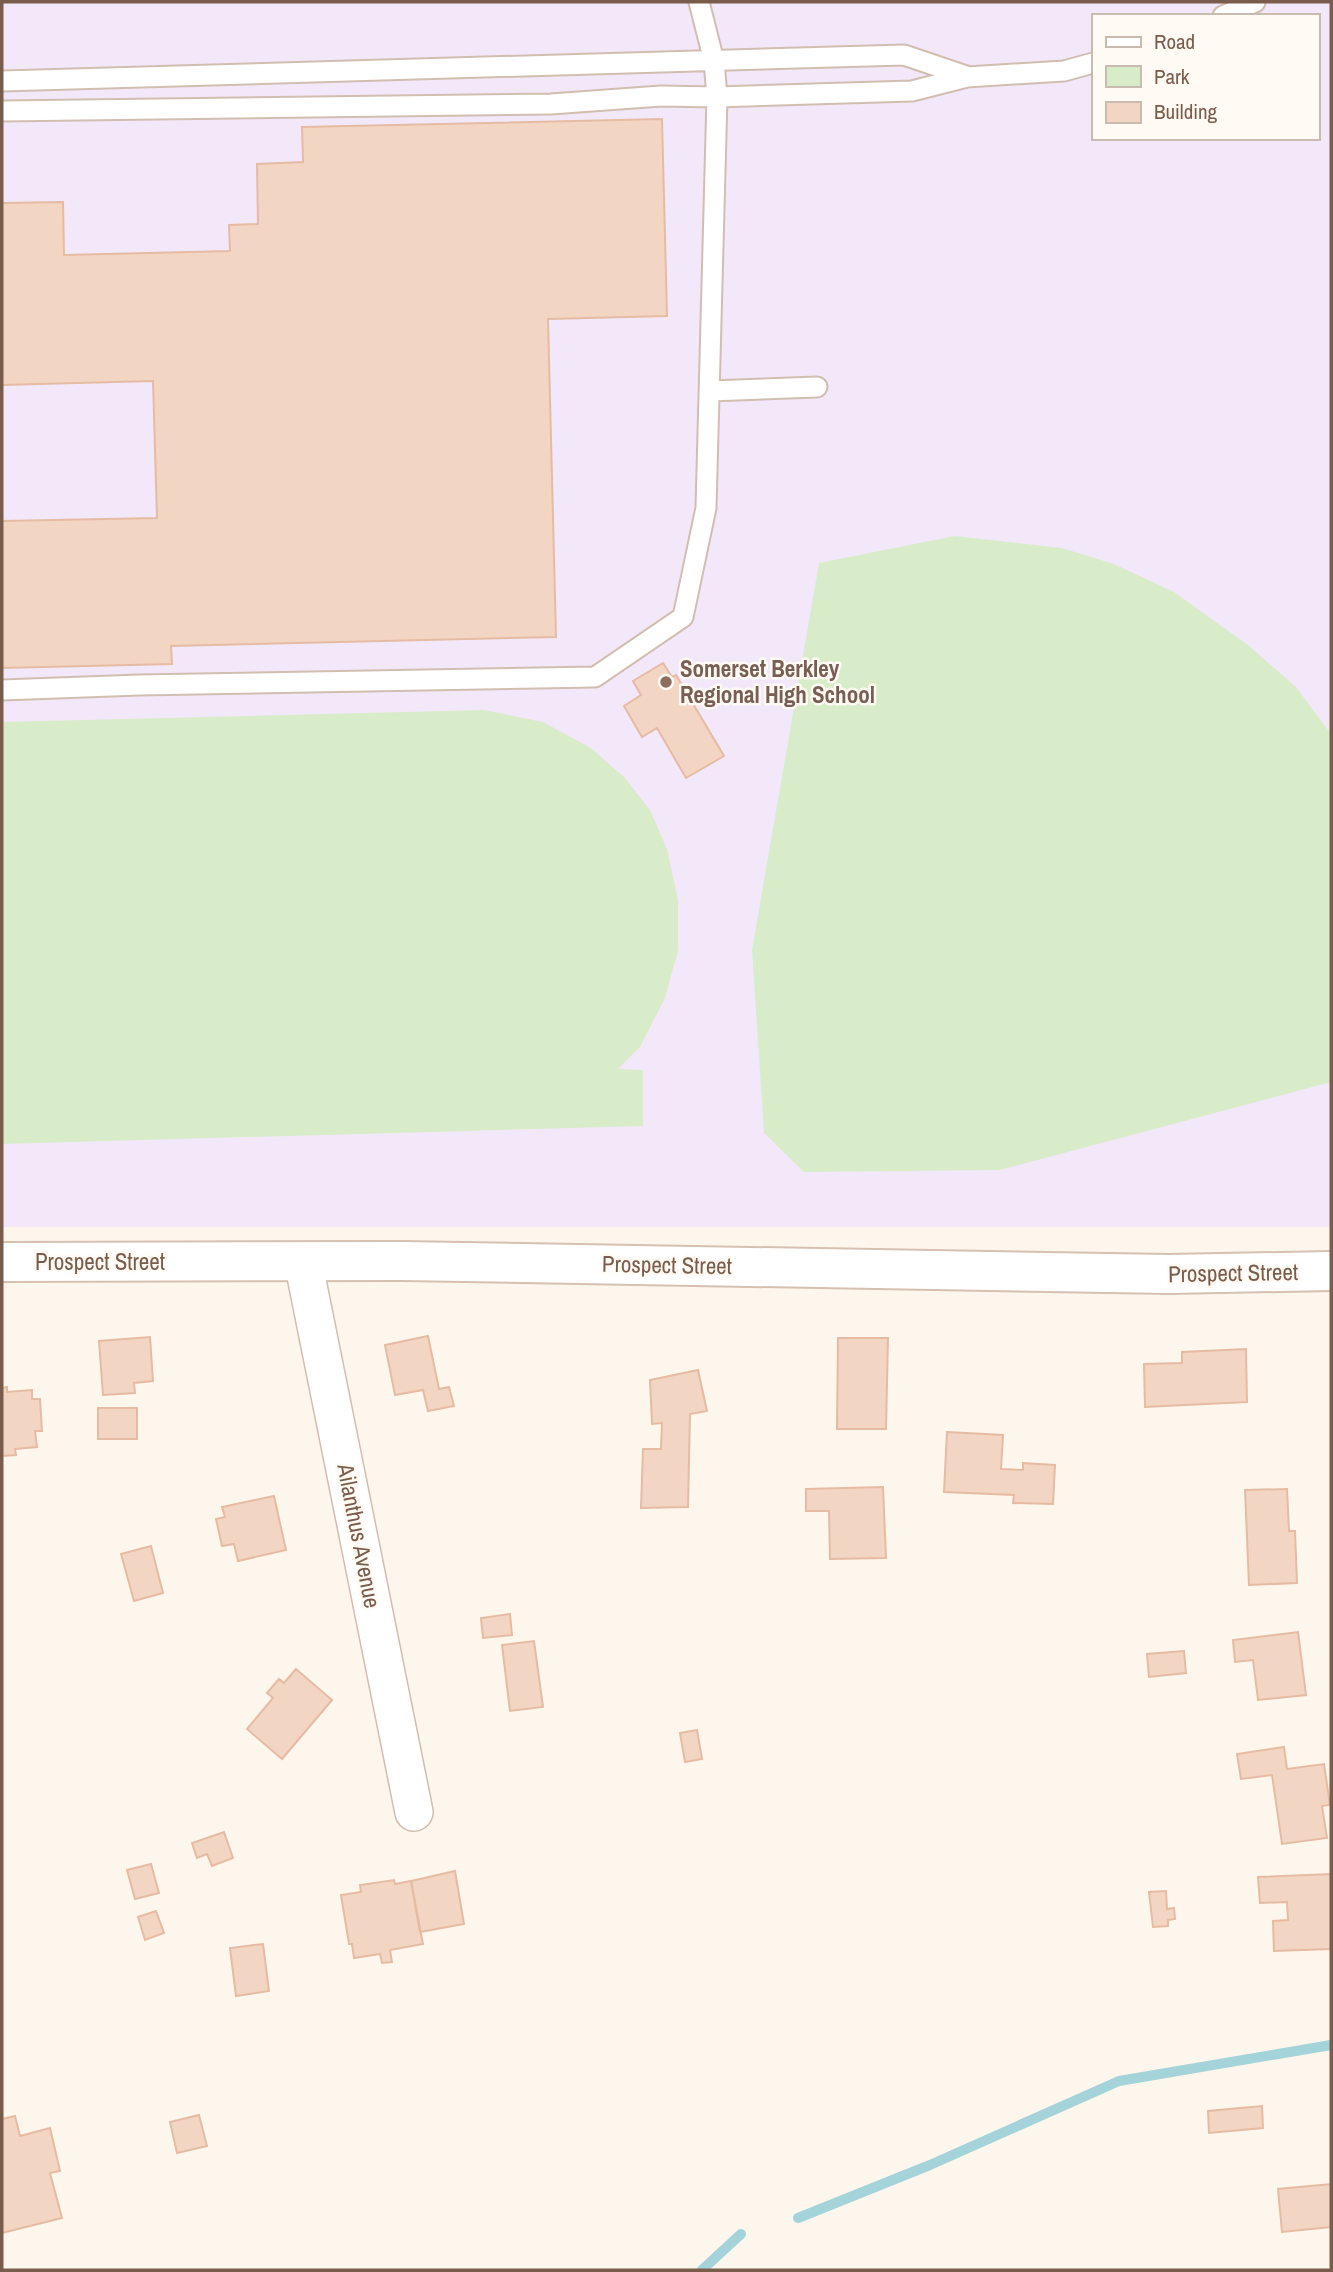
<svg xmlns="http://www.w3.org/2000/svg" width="1333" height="2272" font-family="'Archivo Narrow',sans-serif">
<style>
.education{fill:#f3e8fa;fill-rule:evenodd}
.green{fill:#d8ecc9}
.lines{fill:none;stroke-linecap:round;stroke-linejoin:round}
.stream{stroke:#a5d3da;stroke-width:10}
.building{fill:#f3d5c3;stroke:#e6bba3;stroke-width:2}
.lane-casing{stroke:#d1beb0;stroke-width:23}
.street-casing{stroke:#d1beb0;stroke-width:40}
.secondary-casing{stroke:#d6c0b0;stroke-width:42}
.lane{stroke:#fff;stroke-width:19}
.street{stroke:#fff;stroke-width:37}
.secondary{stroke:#fff;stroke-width:38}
.education-dot{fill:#8d6e63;stroke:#fffaf3;stroke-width:2.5}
.labels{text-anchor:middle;stroke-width:5;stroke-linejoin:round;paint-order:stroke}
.education-label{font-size:23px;font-weight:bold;fill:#785e54;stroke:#fffaf3;text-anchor:start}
.street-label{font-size:23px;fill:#7a5c4d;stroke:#fffaf3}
</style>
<rect width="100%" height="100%" fill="#fdf6ec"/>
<path class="education" d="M2,2H1331V1227H2ZM1093,16H1317V138H1093Z"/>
<path class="green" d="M955,536L1062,548L1114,564L1174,592L1248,645L1296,687L1331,734V1082L1000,1170L804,1172L764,1133L752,950L819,563Z
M484,710L543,722L591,748L625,778L650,810L667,849L678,900V951L665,998L640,1047L618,1069L643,1070V1126L2,1144V722Z"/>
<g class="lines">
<path class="stream" d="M798,2218L930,2165L1119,2081L1331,2045
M702,2270L741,2234"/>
</g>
<path class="building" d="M662,119L667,316L548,319L556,637L171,646L172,664L2,668V521L157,518L153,381L2,385V203L63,202L64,255L230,251L229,225L258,224L257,164L303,162L302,127Z
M663,663L672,677L676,675L724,756L686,778L657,728L642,737L624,706L641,695L633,681Z
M428,1336L439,1389L449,1387L454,1406L428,1411L423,1390L395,1395L385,1345Z
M150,1337L153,1381L134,1383L135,1393L103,1395L99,1341Z
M838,1338H888L886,1429H837Z
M1246,1349L1247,1402L1145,1407L1144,1364L1182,1363V1352Z
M698,1370L707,1411L690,1414L688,1507L641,1508L643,1449H661L662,1423L652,1424L650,1380Z
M7,1387V1392L32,1390V1399H40L42,1431H35L37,1447L15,1449L16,1455L2,1456V1388Z
M98,1408H137V1439H98Z
M947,1432L1003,1435L1001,1469L1023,1470V1463L1055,1465L1053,1504L1013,1503L1014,1495L944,1492Z
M883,1487L886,1558L830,1559L829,1511H806V1489Z
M1287,1489L1289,1531H1295L1297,1583L1249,1585L1245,1490Z
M274,1496L286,1550L238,1561L234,1544L222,1546L216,1519L225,1517L222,1507Z
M151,1546L163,1593L134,1601L121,1554Z
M510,1614L512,1635L483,1638L481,1618Z
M1298,1632L1306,1695L1258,1700L1253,1660L1235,1662L1233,1640Z
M534,1641L543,1707L510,1711L502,1645Z
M1184,1651L1186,1673L1149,1677L1147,1654Z
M296,1669L332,1700L282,1759L247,1729L273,1698L267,1693L279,1679L284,1683Z
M697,1730L702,1759L685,1762L680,1733Z
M1284,1747L1287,1769L1324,1764L1330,1805L1322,1806L1327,1838L1282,1844L1272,1775L1241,1779L1237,1754Z
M224,1832L233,1858L212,1866L207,1854L197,1858L192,1843Z
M151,1864L159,1893L135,1899L127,1870Z
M455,1871L464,1924L420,1932L411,1881Z
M1331,1874V1949L1274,1951L1273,1921L1288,1920L1287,1902L1260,1903L1258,1877Z
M394,1880L395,1884L411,1881L423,1944L390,1950L392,1962L382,1963L380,1954L354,1958L352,1944H349L341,1895L361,1892L360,1885Z
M1166,1891L1167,1909L1174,1908L1175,1919L1168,1920V1926L1153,1927L1149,1892Z
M156,1911L164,1933L145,1940L138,1917Z
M263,1944L269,1991L236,1996L230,1948Z
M1262,2106L1263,2128L1209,2133L1208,2111Z
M199,2115L207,2146L177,2153L170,2122Z
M15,2116L20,2136L50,2128L60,2171L50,2173L62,2218L2,2233V2119Z
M1331,2184V2227L1282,2232L1278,2189Z"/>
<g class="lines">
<defs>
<path id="lane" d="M1223,16L1255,2
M2,81L904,55L966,76
M2,111L551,104L661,96L717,97L912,91L967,77L1064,71L1093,63
M710,391L817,387
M2,690L139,685L595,677L683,617L706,508L717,97L714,61L699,2"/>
<path id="street" d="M303,1261L414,1812"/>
<path id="secondary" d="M2,1262L402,1261L1169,1274L1331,1271"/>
</defs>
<use href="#lane" class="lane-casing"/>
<use href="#street" class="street-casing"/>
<use href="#secondary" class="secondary-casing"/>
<use href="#lane" class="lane"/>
<use href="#street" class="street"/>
<use href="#secondary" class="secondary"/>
</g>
<circle class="education-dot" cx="666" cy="682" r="7"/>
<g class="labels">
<g class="education-label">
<text x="680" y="677">Somerset Berkley<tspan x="680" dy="26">Regional High School</tspan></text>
</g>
<g class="street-label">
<text x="100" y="1270">Prospect Street</text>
<text transform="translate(667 1265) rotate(1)" y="8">Prospect Street</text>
<text transform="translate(1233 1273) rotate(-1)" y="8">Prospect Street</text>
<text transform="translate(359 1536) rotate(79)" y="8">Ailanthus Avenue</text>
</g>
</g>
<rect width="1333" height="2272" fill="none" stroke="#7a5c4d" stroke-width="7"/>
<rect x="1092" y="14" width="228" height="126" fill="#fffaf3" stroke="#cabbb1" stroke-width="2"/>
<rect x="1106" y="37" width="35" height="10" fill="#ffffff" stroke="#cabbb1" stroke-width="2"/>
<text x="1154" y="49" font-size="21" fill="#7a5c4d">Road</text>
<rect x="1106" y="66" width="35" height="21" fill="#d8ecc9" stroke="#cabbb1" stroke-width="2"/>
<text x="1154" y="84" font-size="21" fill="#7a5c4d">Park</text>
<rect x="1106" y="102" width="35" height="21" fill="#f3d5c3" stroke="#cabbb1" stroke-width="2"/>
<text x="1154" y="119" font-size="21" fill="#7a5c4d">Building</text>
</svg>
